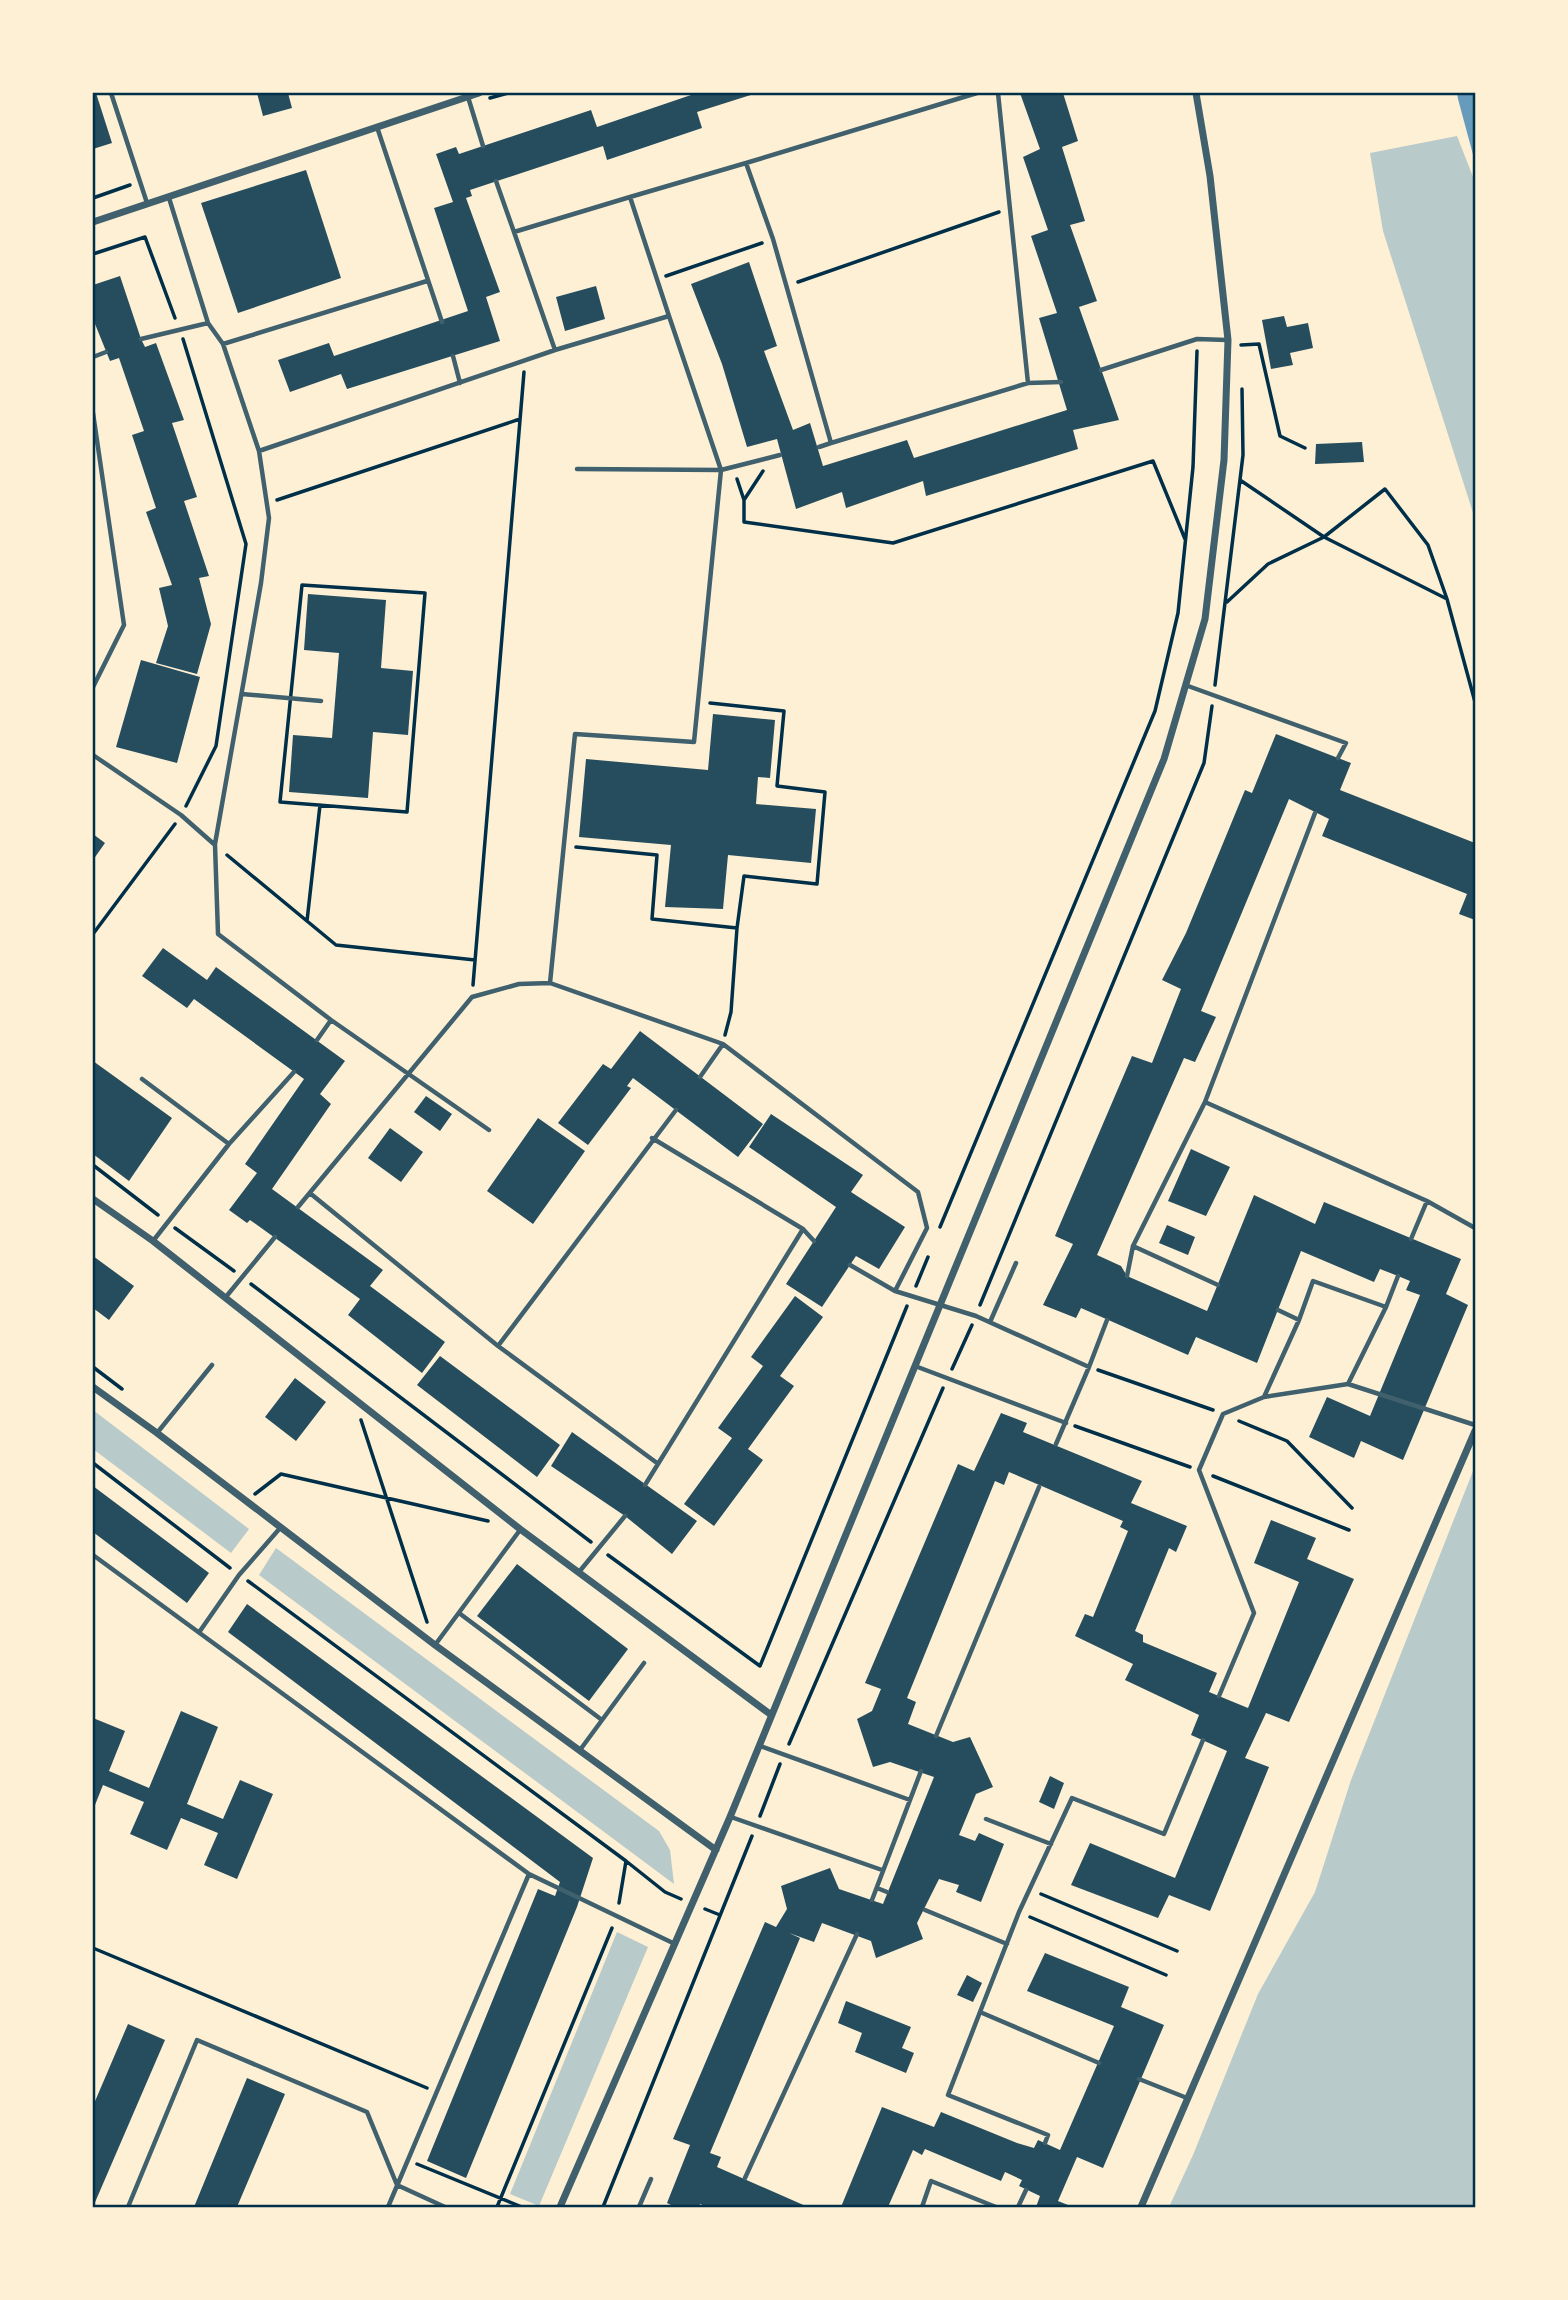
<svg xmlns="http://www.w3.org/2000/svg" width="1568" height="2300" font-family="'Source Serif 4',serif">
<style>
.green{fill:#b9caca}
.water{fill:#669bbc}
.building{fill:#264d5e}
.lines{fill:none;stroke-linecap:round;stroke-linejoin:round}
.path{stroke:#003049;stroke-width:3.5}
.service{stroke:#3f606c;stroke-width:4.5}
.minor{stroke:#3f606c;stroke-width:7}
.neatline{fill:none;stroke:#003049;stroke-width:2.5}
</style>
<rect width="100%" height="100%" fill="#fdf0d5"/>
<path class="green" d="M1457,136L1475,182V519L1383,231L1370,153Z
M93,1410L249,1529L231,1553L93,1449Z
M1475,1466V2207H1169L1193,2155L1258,1994L1315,1892L1351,1780Z
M276,1548L659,1831L670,1850L674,1884L259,1575Z
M617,1932L648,1947L539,2206L510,2194Z"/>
<path class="water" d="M1457,93H1475V162L1458,99Z"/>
<path class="building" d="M93,93H96L112,143L93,149Z
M257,93H288L292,108L263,116Z
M690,93H757L697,112L702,128L607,160L603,146L470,190L472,196L466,198L500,292L486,297L500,341L347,389L341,374L290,392L278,360L329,343L334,356L468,311L434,208L453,202L436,154L456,147L459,154L591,110L597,127L691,95Z
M1020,93H1063L1078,141L1062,147L1085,221L1070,225L1097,301L1079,307L1119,420L1073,430L1078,449L926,496L923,481L846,508L842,492L796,509L777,439L747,447L722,364L691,284L749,262L777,346L764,351L793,430L810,423L823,466L907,440L914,458L1067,410L1039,318L1057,313L1031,236L1048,230L1023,157L1040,149Z
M306,170L341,278L238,313L201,203Z
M120,276L141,339L145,347L156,343L184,420L172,423L197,497L184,501L209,576L199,578L211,624L197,674L156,663L168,626L159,588L172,585L146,512L156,508L132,435L144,431L119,358L110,361L93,319V285Z
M596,286L605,319L565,331L556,297Z
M1284,316L1287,327L1308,323L1313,348L1290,353L1293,365L1271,369L1262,320Z
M1362,442L1364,462L1315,464L1316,444Z
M308,594L386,600L381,668L413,671L408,735L373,732L368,798L289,792L293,735L332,738L339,653L304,650Z
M141,660L200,677L177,763L116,747Z
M713,714L775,720L770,778L758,777L756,804L816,809L811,863L728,855L723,909L665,907L671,845L579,837L586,759L708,770Z
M1276,734L1351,763L1340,790L1475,843V920L1459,914L1467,894L1322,836L1329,819L1289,799L1201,1011L1216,1017L1195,1062L1184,1058L1097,1255L1121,1266L1127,1276L1207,1311L1254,1195L1315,1224L1324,1202L1461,1259L1446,1294L1468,1305L1403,1460L1361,1441L1354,1458L1309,1437L1327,1397L1370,1416L1420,1295L1406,1290L1410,1281L1398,1276L1380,1269L1374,1282L1301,1251L1257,1363L1196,1337L1188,1355L1081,1308L1076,1318L1043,1305L1073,1244L1055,1236L1132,1056L1152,1063L1181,989L1162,980L1186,933L1245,790L1252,793Z
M93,834L105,843L93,860Z
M163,948L207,980L216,967L345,1061L320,1094L331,1104L272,1189L383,1270L370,1286L445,1342L422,1373L348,1315L360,1299L250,1220L247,1223L229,1210L257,1173L245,1164L304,1079L194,999L187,1008L142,976Z
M640,1031L763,1124L738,1157L633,1078L627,1086L631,1088L588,1145L558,1123L603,1064L611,1069Z
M93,1061L172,1118L129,1181L93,1154Z
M426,1096L452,1114L440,1131L414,1112Z
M771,1114L863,1175L851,1192L905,1227L879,1269L856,1256L822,1307L786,1284L836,1207L749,1147Z
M538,1118L585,1151L533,1224L487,1191Z
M390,1128L423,1152L401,1182L368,1158Z
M1191,1149L1230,1167L1206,1216L1168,1201Z
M1167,1225L1195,1237L1188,1255L1159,1243Z
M93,1256L134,1286L109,1320L93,1308Z
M795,1296L823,1317L780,1376L794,1386L748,1449L763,1460L714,1526L684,1504L732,1438L718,1428L763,1366L751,1357Z
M440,1356L560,1445L537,1477L417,1385Z
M295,1378L326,1402L296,1441L265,1417Z
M1001,1413L1027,1423L1023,1432L1142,1481L1131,1503L1187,1526L1176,1552L1169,1548L1135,1631L1143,1635V1642L1217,1673L1209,1692L1248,1708L1299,1582L1254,1563L1271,1520L1316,1538L1307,1559L1354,1579L1289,1722L1266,1713L1245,1758L1269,1767L1210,1911L1169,1895L1158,1918L1071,1885L1090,1843L1175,1878L1227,1751L1191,1735L1199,1715L1125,1680L1133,1664L1075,1636L1085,1614L1093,1617L1128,1531L1120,1527L1123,1521L1009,1472L1004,1485L995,1481L907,1698L916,1702L908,1724L953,1742L970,1737L993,1787L976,1794L959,1835L975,1841L979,1833L1004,1844L981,1902L956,1892L959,1885L939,1879L917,1923L923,1939L876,1958L871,1941L822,1923L814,1942L789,1933L800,1938L710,2153L721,2157L717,2167L808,2207H707L700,2204L699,2207H675L667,2203L690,2145L673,2139L765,1922L776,1927L787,1909L781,1886L830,1868L839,1889L883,1904L934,1777L890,1762L873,1767L857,1719L872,1711L881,1689L865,1683L958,1464L974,1471Z
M572,1432L697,1521L672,1554L625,1516L551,1466Z
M93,1486L209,1573L187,1603L93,1532Z
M517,1564L628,1649L589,1701L477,1616Z
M247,1604L593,1858L577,1907L466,2178L427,2161L538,1889L555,1896L560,1882L228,1632Z
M181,1711L218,1727L187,1804L223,1819L240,1780L273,1794L237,1879L204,1865L218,1833L181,1818L167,1850L130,1834L144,1802L103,1785L93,1810V1718L125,1731L109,1771L149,1788Z
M1050,1776L1064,1783L1054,1809L1039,1802Z
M1045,1953L1129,1987L1121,2007L1164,2025L1103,2168L1077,2157L1058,2201L1073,2207H1036L1040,2196L1019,2186L1022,2180L1005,2172L1001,2181L925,2149L922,2155L913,2150L888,2207H841L882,2107L934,2127L941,2112L1017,2143L1034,2148L1038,2140L1060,2150L1114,2026L1027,1991Z
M967,1975L982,1983L973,2002L957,1995Z
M846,2001L911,2027L902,2048L914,2053L906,2073L855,2052L862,2033L838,2023Z
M128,2024L165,2040L93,2207V2106Z
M247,2078L285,2094L237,2207H194Z"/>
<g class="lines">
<path class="path" d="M490,98L508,93
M93,198L130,185
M93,254L145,237L175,318
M666,276L762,243
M798,282L999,212
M183,339L246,544L216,746L186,806
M1241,345L1259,344L1280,436L1305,448
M763,471L744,500V522L893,543L1153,461L1185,539
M737,479L744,500
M277,500L520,419
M302,585L425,593L407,812L280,802Z
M1447,599L1324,537L1385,489L1428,545L1447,599L1475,702
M1227,602L1268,564L1324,537L1240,480
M1215,685L1243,455L1242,389
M576,847L657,855L652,919L737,928L744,876L817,884L825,792L777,786L784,711L710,703
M227,855L336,945L475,960
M307,921L320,805
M93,934L175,824
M473,985L524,372
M725,1035L731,1012L737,928
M93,1165L158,1215
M940,1227L1155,711L1178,613L1193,467L1197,351
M175,1228L234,1271
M251,1284L591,1542
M916,1286L928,1257
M980,1305L1204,763L1212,706
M93,1367L122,1389
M952,1369L972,1325
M1098,1370L1213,1410
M361,1420L427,1622
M1239,1421L1287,1441L1352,1508
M1075,1426L1190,1467
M93,1463L230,1568
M1213,1476L1349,1530
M255,1494L281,1474L488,1521
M608,1555L760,1666L907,1306
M248,1581L626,1861L619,1903
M789,1744L943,1388
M760,1816L780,1764
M626,1861L665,1892L681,1899
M1041,1894L1177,1951
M705,1909L720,1915
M1030,1917L1166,1975
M93,1948L427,2088
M417,2164L522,2207
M497,2207L612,1928
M603,2207L752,1836"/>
<path class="service" d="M111,93L147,203
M998,93L1028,383
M468,97L483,146
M377,127L442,322
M746,163L977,93
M496,181L514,232
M630,197L746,163L773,239L831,443L819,447
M169,198L208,323L223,344L259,451L555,350L669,316L630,197L514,232L555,350
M669,316L721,470L780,455
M141,339L208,323
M223,344L427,281
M453,356L460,383
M93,357L106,352
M1101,370L1197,339L1227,340
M93,413L124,625L93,687
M831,443L1028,383L1061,382
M1188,686L1346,743L1338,758
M242,694L321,701
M93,755L181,815L215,845L218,934L331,1020L489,1130
M215,844L261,583L269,518L259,451
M550,983L575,734L694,742L721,470L577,469
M317,1040L331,1020
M700,1077L723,1044
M142,1079L229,1144
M1205,1102L1427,1201L1475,1228
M652,1138L803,1229L814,1241
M311,1194L498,1346L657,1463
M298,1207L472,997L519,984L550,983L723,1044L918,1192L927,1228L895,1291L976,1316L1089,1367L1107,1320
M1411,1239L1427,1201
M153,1241L229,1144L294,1072
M1133,1246L1218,1285
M850,1265L895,1291
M1127,1276L1133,1246L1205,1102L1315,813
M225,1298L275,1237
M1278,1310L1299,1320
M990,1322L1016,1263
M498,1346L676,1110
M915,1366L1066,1423
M1348,1384L1475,1425
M1264,1397L1348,1384L1386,1307
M157,1433L212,1365
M1056,1444L1089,1367
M645,1485L803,1229
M93,1555L529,1874L675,1944
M579,1572L625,1516
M459,1613L602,1720
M200,1631L239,1575L281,1527
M435,1645L520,1530
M1219,1696L1254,1613L1199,1470L1223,1414L1264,1397L1299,1320L1313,1281L1386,1307L1398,1276
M936,1736L1039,1487
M760,1746L910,1800
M580,1750L644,1663
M731,1817L882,1870
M986,1819L1051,1844
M877,1888L887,1892
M872,1900L921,1771
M925,1910L1007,1944
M980,2012L948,2095L1048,2135L1045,2143
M1099,2063L980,2012L1019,1912L1072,1798L1164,1834L1203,1740
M1139,2079L1187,2098
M745,2178L857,1934
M128,2207L197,2040L367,2112L397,2185L445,2207
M388,2207L529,1874
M639,2207L651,2179
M922,2207L931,2181L996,2207
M1018,2207L1026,2190"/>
<path class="minor" d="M93,222L479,93
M93,1199L153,1241L520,1529L770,1714
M93,1387L157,1433L435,1645L716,1850
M560,2207L730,1817L1164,759L1205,619L1224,460L1228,340L1210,176L1196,93
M1141,2207L1475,1431"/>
</g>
<rect width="1568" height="2300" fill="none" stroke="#fdf0d5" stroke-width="189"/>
<rect x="94" y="94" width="1380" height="2112" class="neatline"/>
</svg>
